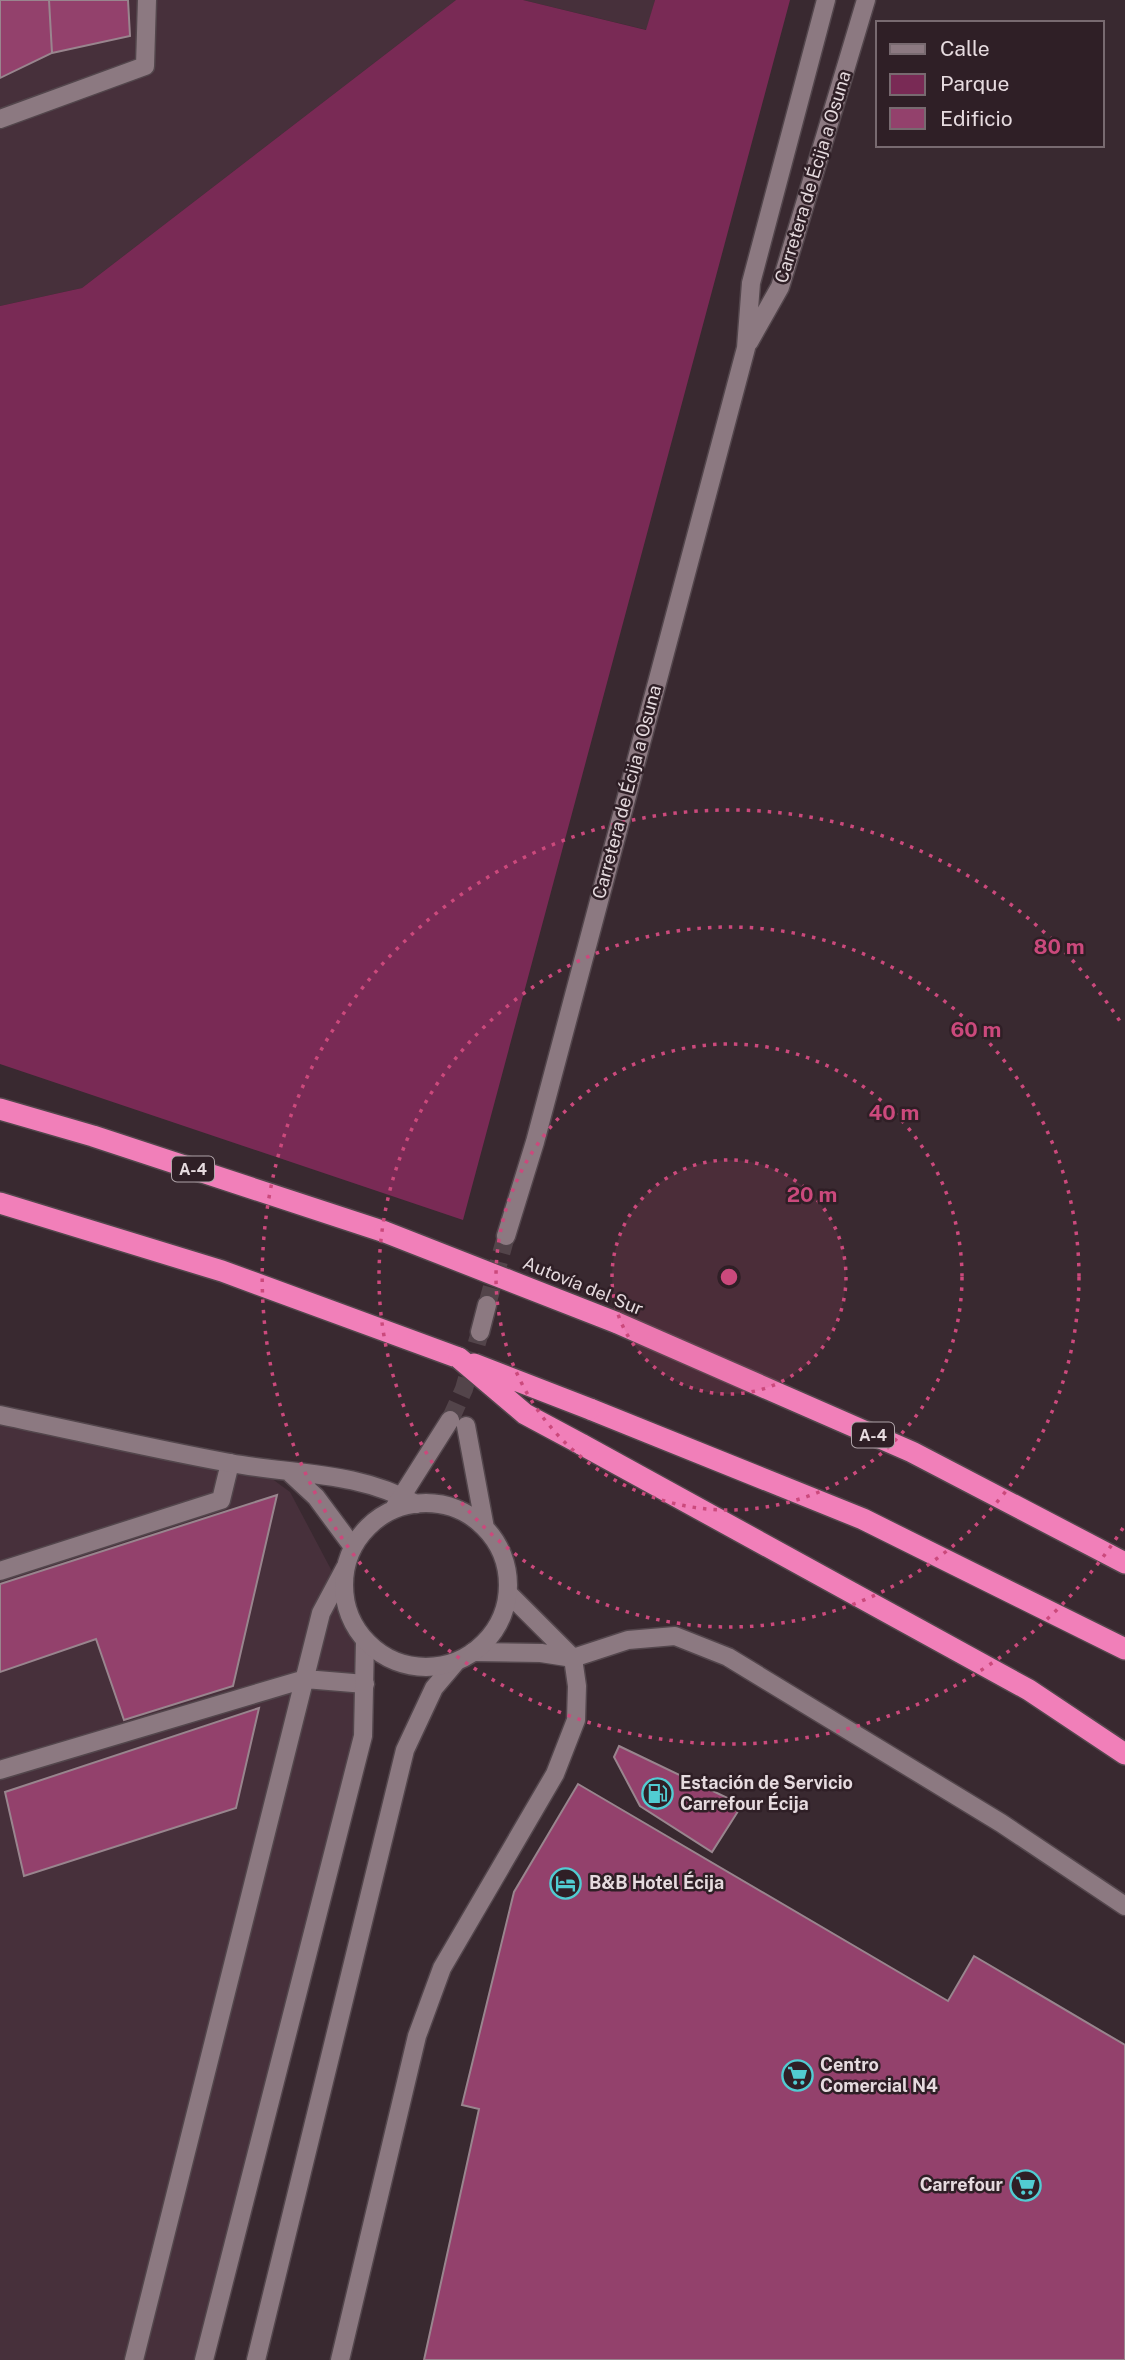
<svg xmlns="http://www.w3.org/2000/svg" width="1125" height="2360" font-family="'Public Sans',sans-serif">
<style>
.built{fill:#47303b}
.green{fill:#792a55}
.building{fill:#93416c;stroke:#99858e;stroke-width:2}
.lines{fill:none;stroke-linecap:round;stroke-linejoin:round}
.secondary-tunnel{stroke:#53444a;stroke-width:18;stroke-dasharray:18 9;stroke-linecap:butt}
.service-casing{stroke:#53464c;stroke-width:21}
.minor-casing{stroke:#53464c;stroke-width:21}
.tertiary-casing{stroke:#53464c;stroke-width:21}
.secondary-casing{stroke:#53464c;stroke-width:21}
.motorway-casing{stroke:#53464c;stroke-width:24}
.service{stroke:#8c7981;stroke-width:18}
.minor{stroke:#8c7981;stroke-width:18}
.tertiary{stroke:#8c7981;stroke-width:18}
.secondary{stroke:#8c7981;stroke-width:18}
.motorway{stroke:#f17fb9;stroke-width:21}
.motorway-bridge-casing{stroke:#53464c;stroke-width:24;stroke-linecap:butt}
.motorway-bridge{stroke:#f17fb9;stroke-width:21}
.ring{fill:none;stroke:#cb497c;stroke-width:3.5;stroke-dasharray:3.5 7}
.labels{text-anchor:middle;stroke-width:5;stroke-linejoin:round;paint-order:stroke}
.shield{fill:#2f1f26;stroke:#afa3a8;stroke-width:2}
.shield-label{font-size:16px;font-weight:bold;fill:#e6dbdf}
.street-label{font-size:18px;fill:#e6dbdf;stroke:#2f1f26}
.poi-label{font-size:18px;font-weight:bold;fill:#e6dbdf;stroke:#2f1f26;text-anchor:start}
.centre{fill:#cb497c;stroke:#2f1f26;stroke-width:3.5}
.ring-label{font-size:21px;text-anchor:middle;font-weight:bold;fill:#cb497c;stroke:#2f1f26;stroke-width:5;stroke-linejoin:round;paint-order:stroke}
</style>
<rect width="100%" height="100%" fill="#392930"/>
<path class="built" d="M0,0H456L82,288L0,306Z
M523,0H655L647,30Z
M0,1414L256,1467L290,1492L344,1594L350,1619L365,1641L363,1736L204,2360H0Z"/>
<path class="green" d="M456,0H523L646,30L655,0H790L463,1220L0,1064V306L82,288Z"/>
<path class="building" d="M0,0H49L52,53L0,78Z
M49,0H128L130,36L52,53Z
M277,1495L233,1686L124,1720L96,1639L0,1672V1584Z
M259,1708L236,1808L24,1876L5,1792Z
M619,1746L742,1805L712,1852L640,1806L614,1757Z
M578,1784L948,2001L974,1956L1125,2045V2360H424L479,2109L462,2105L514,1892Z"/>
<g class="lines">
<path class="secondary-tunnel" d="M487,1305L506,1236
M450,1420L464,1389L480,1332"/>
<defs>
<path id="service" d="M473,1652L541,1653L573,1658L628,1640L675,1636L728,1657L1001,1823L1125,1906
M340,2360L417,2036L442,1968L555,1774L576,1720L577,1686L573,1658L508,1593"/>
<path id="minor" d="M0,119L145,66L147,0
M0,1571L221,1500L230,1463
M0,1770L305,1679L365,1684
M134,2360L321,1613L345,1568"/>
<path id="tertiary" d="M0,1415C77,1431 153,1449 230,1463C295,1475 357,1471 416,1504
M289,1472L316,1497L353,1547
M204,2360L363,1736L365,1641
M256,2360L405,1750L434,1688L456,1662"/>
<path id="secondary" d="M749,342L780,287L866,0
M506,1236L535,1142L746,348L751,283L826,0
M480,1332L487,1305
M466,1426L485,1528
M344 1585a82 82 0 1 1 164 0a82 82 0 1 1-164 0Z
M393,1510L450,1420"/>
<path id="motorway" d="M0,1109L93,1136L385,1232
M0,1203L222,1271L459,1358
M615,1322L912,1452L1125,1563
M590,1409L863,1519L1125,1649
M581,1444L1029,1690L1125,1754"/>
</defs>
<use href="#service" class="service-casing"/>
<use href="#minor" class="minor-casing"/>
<use href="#tertiary" class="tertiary-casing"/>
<use href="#secondary" class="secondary-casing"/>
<use href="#motorway" class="motorway-casing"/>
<use href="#service" class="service"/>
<use href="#minor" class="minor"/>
<use href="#tertiary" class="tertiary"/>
<use href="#secondary" class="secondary"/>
<use href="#motorway" class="motorway"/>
<defs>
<path id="motorway-bridge" d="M385,1232L615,1322
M459,1358L525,1414L581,1444
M474,1364L590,1409"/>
</defs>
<use href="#motorway-bridge" class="motorway-bridge-casing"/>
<use href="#motorway-bridge" class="motorway-bridge"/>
</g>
<circle cx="729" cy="1277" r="117" fill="#cb497c" fill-opacity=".12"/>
<g class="ring">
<circle cx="729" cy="1277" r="117"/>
<circle cx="729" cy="1277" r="233"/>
<circle cx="729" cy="1277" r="350"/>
<path d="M1123 1528A467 467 0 1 1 1123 1026"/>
</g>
<defs>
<symbol id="fuel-ring" viewBox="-11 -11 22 22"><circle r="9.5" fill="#2f1f26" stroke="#51ccd2" stroke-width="1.5"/><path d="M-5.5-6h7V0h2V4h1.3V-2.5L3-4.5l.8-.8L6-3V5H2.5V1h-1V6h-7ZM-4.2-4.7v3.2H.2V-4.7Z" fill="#51ccd2"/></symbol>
<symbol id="hotel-ring" viewBox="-11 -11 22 22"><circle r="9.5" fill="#2f1f26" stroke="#51ccd2" stroke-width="1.5"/><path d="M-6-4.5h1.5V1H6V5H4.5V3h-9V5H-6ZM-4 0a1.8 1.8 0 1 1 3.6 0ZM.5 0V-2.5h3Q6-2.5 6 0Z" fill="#51ccd2"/></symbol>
<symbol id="supermarket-ring" viewBox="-11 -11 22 22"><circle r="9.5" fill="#2f1f26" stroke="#51ccd2" stroke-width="1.5"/><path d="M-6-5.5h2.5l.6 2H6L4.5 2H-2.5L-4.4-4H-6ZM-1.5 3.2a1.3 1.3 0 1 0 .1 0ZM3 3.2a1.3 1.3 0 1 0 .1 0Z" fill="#51ccd2"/></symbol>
</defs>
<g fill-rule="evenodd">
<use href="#fuel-ring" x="640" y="1776" width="35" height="35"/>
<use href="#hotel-ring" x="548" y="1866" width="35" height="35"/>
<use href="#supermarket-ring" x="780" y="2058" width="35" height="35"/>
<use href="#supermarket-ring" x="1008" y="2168" width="35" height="35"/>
</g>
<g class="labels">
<g class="shield">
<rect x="172" y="1156.5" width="42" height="25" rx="5"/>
<rect x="852" y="1422.5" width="42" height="25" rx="5"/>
</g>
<g class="shield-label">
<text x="193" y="1175">A-4</text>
<text x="873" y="1441">A-4</text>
</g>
<g class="street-label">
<text transform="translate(813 177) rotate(-73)" y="6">Carretera de Écija a Osuna</text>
<text transform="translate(627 792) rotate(-75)" y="6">Carretera de Écija a Osuna</text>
<text transform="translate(583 1286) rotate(22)" y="6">Autovía del Sur</text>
</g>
<g class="poi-label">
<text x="680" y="1789">Estación de Servicio<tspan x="680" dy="21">Carrefour Écija</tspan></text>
<text x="589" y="1889">B&amp;B Hotel Écija</text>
<text x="820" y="2071">Centro<tspan x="820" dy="21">Comercial N4</tspan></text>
<text x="1003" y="2191" text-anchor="end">Carrefour</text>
</g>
</g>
<circle cx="729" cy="1277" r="10" class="centre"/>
<g class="ring-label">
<text x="1059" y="954">80 m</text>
<text x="976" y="1037">60 m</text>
<text x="894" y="1120">40 m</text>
<text x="812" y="1202">20 m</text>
</g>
<rect x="876" y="21" width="228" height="126" fill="#2f1f26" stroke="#786a70" stroke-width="2"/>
<rect x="890" y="44" width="35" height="10" fill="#8c7981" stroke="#786a70" stroke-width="2"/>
<text x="940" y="56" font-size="21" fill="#e6dbdf">Calle</text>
<rect x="890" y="74" width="35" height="21" fill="#792a55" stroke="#786a70" stroke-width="2"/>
<text x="940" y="91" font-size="21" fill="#e6dbdf">Parque</text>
<rect x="890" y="108" width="35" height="21" fill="#93416c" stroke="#786a70" stroke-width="2"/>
<text x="940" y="126" font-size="21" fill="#e6dbdf">Edificio</text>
</svg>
